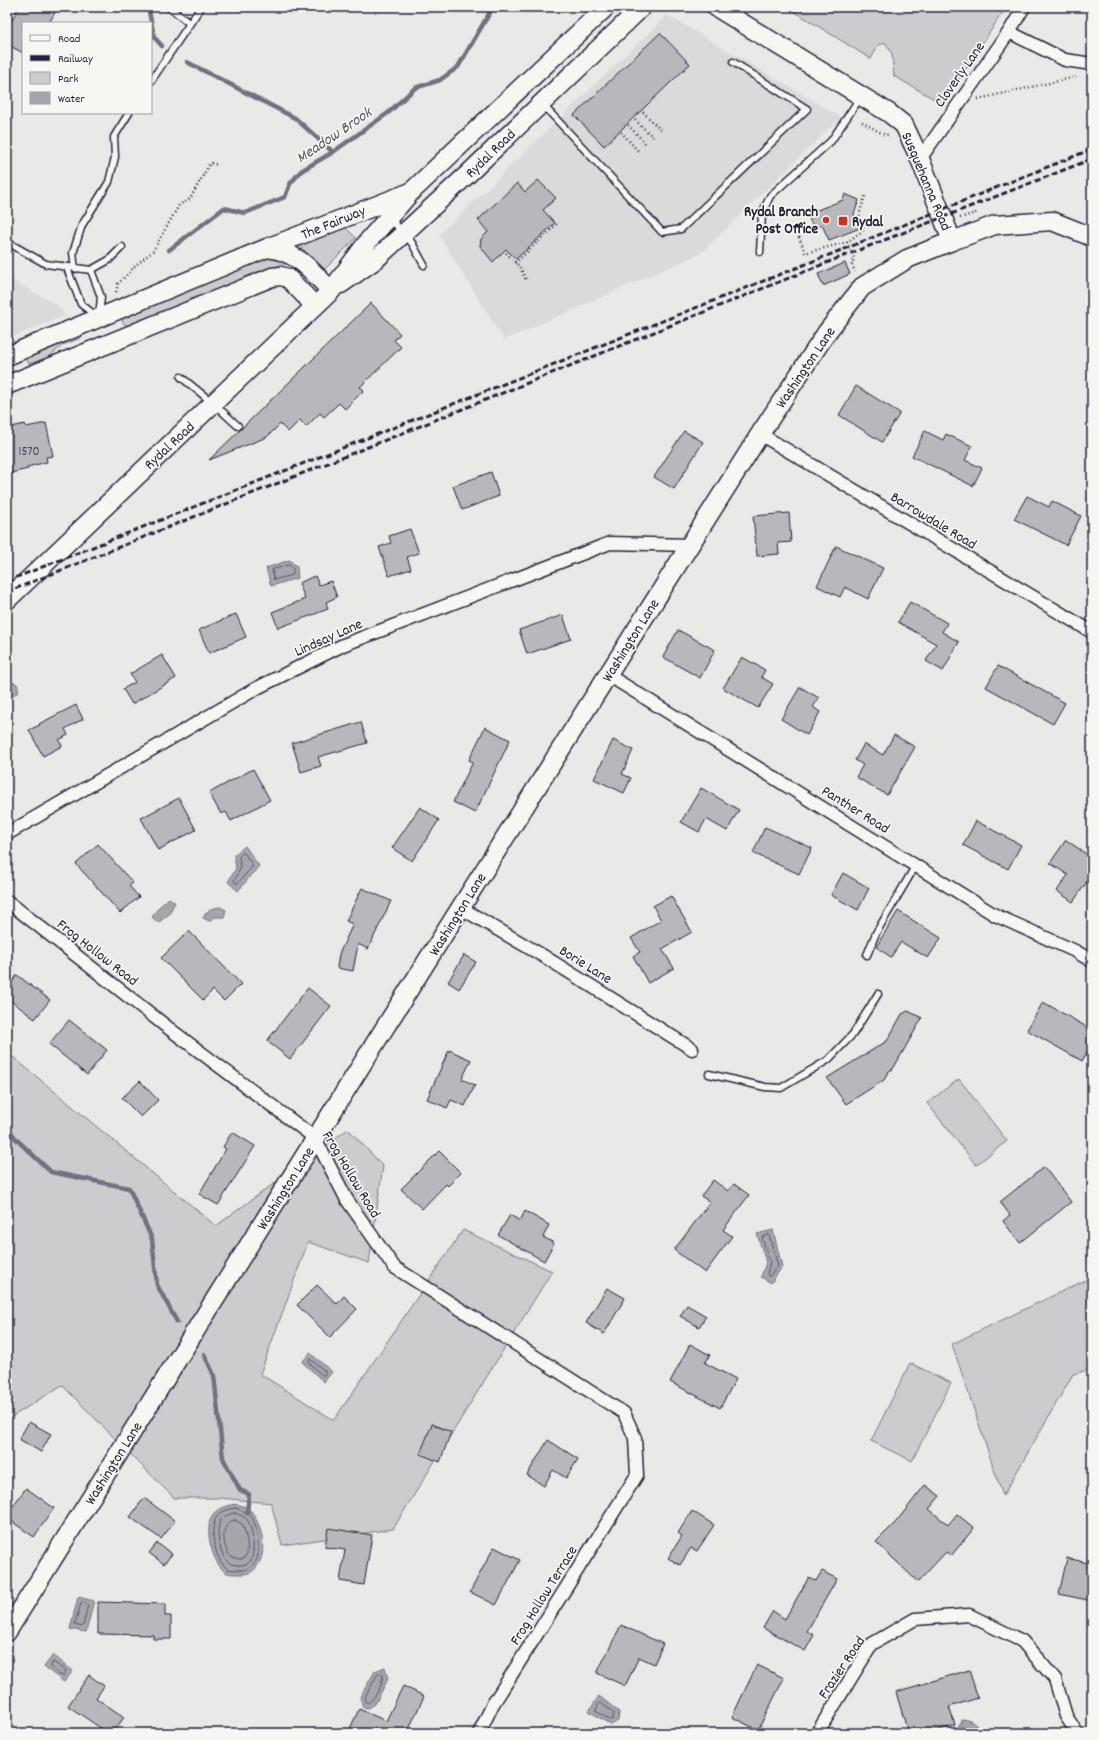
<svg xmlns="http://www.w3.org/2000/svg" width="1099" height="1740" font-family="Dekko,sans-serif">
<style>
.built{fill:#dadada}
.green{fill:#ccccce;stroke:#777784}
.water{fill:#a5a5ac;stroke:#71717f}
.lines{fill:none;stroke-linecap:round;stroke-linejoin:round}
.shore{stroke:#565668;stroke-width:1}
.stream{stroke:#71717f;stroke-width:4.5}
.building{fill:#b8b8bc;stroke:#22223b}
.lane-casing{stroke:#22223b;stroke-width:9}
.street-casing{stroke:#22223b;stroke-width:15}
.secondary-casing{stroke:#22223b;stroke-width:21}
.path{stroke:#22223b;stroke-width:2.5;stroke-dasharray:1 3;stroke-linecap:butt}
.lane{stroke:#f6f6f2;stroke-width:6}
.street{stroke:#f6f6f2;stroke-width:12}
.secondary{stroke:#f6f6f2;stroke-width:18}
.rail{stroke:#22223b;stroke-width:3;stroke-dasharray:6 3;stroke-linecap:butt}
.poi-dot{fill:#c8321e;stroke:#f6f6f2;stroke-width:1.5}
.labels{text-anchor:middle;stroke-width:3.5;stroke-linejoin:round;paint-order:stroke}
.number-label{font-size:13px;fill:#48485b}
.street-label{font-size:15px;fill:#22223b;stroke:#f6f6f2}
.poi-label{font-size:15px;font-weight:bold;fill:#22223b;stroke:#f6f6f2;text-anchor:end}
.water-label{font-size:16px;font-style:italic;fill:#565668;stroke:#f6f6f2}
</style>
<rect width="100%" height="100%" fill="#e9e9e7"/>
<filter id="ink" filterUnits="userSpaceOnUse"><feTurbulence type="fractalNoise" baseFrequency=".025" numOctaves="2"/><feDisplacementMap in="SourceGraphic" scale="8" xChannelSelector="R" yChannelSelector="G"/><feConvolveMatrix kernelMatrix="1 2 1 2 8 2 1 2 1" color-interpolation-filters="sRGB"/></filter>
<g filter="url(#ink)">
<path class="built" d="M667,15L841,117L701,253L504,340L439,235Z
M7,277L58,306L65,316L7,339Z"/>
<path class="green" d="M787,7H1006L943,104L894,76L892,54L886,43L878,45L871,59Z
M344,226L356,238L324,270L299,245Z
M270,257L288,260L286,264H282L128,326L123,323L121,317L263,258Z
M82,333L81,338L63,345L50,356L29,364L25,356Z
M7,1052L216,1226L348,1129L383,1166L369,1263L308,1242L260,1374L334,1420L463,1230L552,1271L393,1529L282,1545L271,1503L220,1498H174L62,1385L7,1420Z
M959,1079L1007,1141L976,1165L927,1103Z
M1092,1277V1369L1073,1374L1003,1496L952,1344Z
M910,1363L951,1383L912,1461L871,1441Z"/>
<path class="water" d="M290,560L297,567L298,578L271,586L266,568Z
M10,681L17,684L19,692L11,696L7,703V684Z
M245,846L259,866L238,891L228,882L236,868L234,855Z
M169,898L175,902L169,914L158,923L152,917L159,907Z
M220,907L226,910L224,917H215L209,921L203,918C207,910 211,908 220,907Z
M773,1230L782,1267L771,1283L761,1277L766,1262L757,1234Z
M310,1353L332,1372L324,1382L302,1362Z
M235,1504C239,1505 245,1506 249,1509C260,1519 267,1547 260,1561C256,1570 250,1575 239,1574C236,1574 230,1574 227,1573C212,1565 203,1527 213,1514C219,1508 227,1506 235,1504Z
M78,1597L94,1601L86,1632L70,1629Z
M53,1655L73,1671L64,1682L44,1667Z
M385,1667L388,1679L375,1704L369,1708L363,1707L360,1697L375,1671Z
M599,1696L619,1712L618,1721L611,1725L589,1711Z
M963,1719L971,1721L978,1727L974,1733H954Z"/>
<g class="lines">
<path class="shore" d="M289,565L293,569V575L274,580L272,570Z
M243,853L245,854L253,866L237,884L234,881L240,869L239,857Z
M769,1235L778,1266L769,1277L767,1274L770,1262L762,1238Z
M310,1359L325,1371V1375H322L309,1363Z
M235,1508C242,1510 249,1513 253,1519C257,1527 260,1551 257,1559C253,1566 249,1570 241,1570C237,1570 231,1570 228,1569C215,1561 209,1531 216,1518C220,1511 229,1509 235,1508Z
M235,1513C240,1515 244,1516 248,1521C253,1529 255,1552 251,1560C249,1564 245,1565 240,1565C238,1565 234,1565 231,1564C220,1559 214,1529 221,1520C225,1515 230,1514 235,1513Z
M235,1520L243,1525C245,1533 254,1560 239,1559C234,1558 231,1557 228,1553C222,1543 221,1522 235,1520Z
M82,1602L88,1605L83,1626L81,1627L75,1624Z
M53,1662L66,1670L64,1675L61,1676L51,1667Z
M380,1673L382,1674C385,1682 374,1701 367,1703L365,1697L377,1675Z
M599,1703H601L614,1713L613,1719L610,1720L596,1711Z"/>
<path class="stream" d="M149,11L154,37L162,46
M187,62L295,118L333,152
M169,250L224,208L245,213L285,197L290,184L301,171L333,152L388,113L415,88L440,80L458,67L493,7
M7,1127L17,1140L51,1172L129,1188L152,1239L157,1285L177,1322
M204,1354L214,1375L223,1458L240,1490L249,1494L247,1513"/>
</g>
<path class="building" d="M19,7H58L49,23H23V53L7,44V29Z
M660,33L690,64L604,146L574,115Z
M538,180L556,198L543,210L555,223L516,259L506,249L493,262L480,246L481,239L488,232L478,220L517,183L525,192Z
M845,194L859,200L854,214L860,228L829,240L822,225L814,229L807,214L843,200Z
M845,263L850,274L823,286L818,274Z
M371,303L400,334L394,340L401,347L360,387L364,390L345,409L339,403L324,417L320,413L306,427L300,420L288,432L280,424L267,437L209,460Z
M856,386L900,413L882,442L839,415Z
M46,423L53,456L46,457L47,462L27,467L28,469L7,474V428L25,424L26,427Z
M684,431L703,442L674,489L654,477Z
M925,431L943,440L946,434L972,446L965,460L982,468L973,486L912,456Z
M491,472L499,496L462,510L453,486Z
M1027,496L1049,507L1052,501L1081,516L1066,545L1014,519Z
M789,513L791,542L778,543L779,554L757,556L753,516Z
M410,529L419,553L407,557L411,569L389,576L379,547L391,543L389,536Z
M836,546L883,568L868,599L845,587L840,597L817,586Z
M315,576L319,585L331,581L337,597L326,602L328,609L278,628L272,612L305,599L299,583Z
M910,602L947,623L942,632L959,642L943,671L926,661L936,644L898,622Z
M236,614L246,637L209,653L199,630Z
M563,615L571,639L527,654L519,630Z
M678,630L715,650L700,678L663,657Z
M162,655L176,678L132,704L123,689L135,682L130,674Z
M742,657L765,670L761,677L773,684L758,708L723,688Z
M998,666L1065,703L1053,724L986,687Z
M800,687L819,698L813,707L820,712L807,735L781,719Z
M76,705L83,719L65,729L68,735L59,740L62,746L43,756L29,730L40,725L39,724Z
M361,722L367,743L318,757L321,766L301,772L292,743Z
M485,727L510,740L475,813L453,802L473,762L469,760Z
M894,735L915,747L887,795L856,777L863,765L855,760L864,744L883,755Z
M613,740L633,750L622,774L631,778L624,793L594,779Z
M253,769L270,800L231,821L226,812L221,814L209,793Z
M701,788L739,810L727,831L706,819L699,832L681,822Z
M179,798L196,830L158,850L141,818Z
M420,807L439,820L412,861L392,848Z
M976,821L1021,845L1008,869L963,845Z
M765,827L812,848L799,874L753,853Z
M1066,840L1092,858V874L1073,902L1057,891L1068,875L1050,863Z
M98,844L133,883L129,886L139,897L120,913L76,864Z
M843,873L869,888L858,910L831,895Z
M362,888L391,901L368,949L358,944L353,971L337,968L339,954L353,924L346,921Z
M671,896L692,932L662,949L674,968L648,983L633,956L640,952L631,938L661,920L653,906Z
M898,911L941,938L928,958L901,942L891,957L876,947Z
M189,931L241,984L224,1001L213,990L203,1000L161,958Z
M464,955L476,962L459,989L448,982Z
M17,975L50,1000L35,1019L7,998V989Z
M308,988L331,1006L290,1059L267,1041Z
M1043,1002L1092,1030V1043L1082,1061L1027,1030Z
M908,1011L922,1018L893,1069L889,1071L884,1080L846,1104L827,1078L887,1041L902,1014Z
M69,1020L107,1050L87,1075L49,1044Z
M449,1050L471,1060L462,1079L475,1085L465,1106L451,1100L447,1108L427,1099Z
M140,1081L158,1100L141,1117L122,1098Z
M232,1132L255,1146L218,1205L199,1194L226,1149L223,1147Z
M439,1151L461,1173L448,1186L446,1184L422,1209L401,1189Z
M1044,1167L1071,1202L1020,1243L1003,1221L1010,1215L1000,1202Z
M713,1180L728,1191L734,1184L749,1195L723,1230L732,1236L705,1273L674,1250L710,1202L701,1196Z
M525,1211L549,1225L543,1237L554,1243L544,1261L498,1235L510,1215L520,1221Z
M317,1285L337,1304L344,1296L357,1309L330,1337L297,1305Z
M607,1288L625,1298L604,1334L586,1323Z
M687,1305L706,1316L699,1327L680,1316Z
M690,1344L710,1355L705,1363L736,1379L720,1408L670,1382Z
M29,1422L51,1434L41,1452L19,1439Z
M432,1424L451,1432L440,1462L420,1454Z
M548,1440L578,1459L566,1478L553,1470L544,1486L527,1475Z
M925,1485L940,1496L929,1509L948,1525L957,1514L974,1528L951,1556L946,1552L918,1582L876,1542L896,1522Z
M26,1488L54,1508L34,1537L7,1518V1514Z
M144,1498L175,1521L161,1539L130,1517Z
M692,1511L714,1525L697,1551L691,1548L680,1565L668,1558L682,1536L678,1533Z
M328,1528L372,1535L364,1585L340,1581L345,1550L325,1547Z
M157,1543L172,1554L164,1564L149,1553Z
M494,1547L520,1560L496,1605L470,1592Z
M1067,1558L1088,1563L1087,1568L1092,1569V1601L1059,1594Z
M822,1571L837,1579L807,1631L814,1635L805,1651L763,1628L773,1611L785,1619L809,1577L816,1581Z
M98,1602L165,1604V1616H171V1639H153V1635L98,1634Z
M621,1625L663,1644L654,1664L639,1657L625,1686L597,1673Z
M757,1665L784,1678L758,1730L732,1717Z
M969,1670L978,1698L949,1707L955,1725L929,1733H908L896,1692Z
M89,1675L104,1686L96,1698L124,1717L113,1733H108L68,1706Z
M403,1686L424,1696L408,1731L411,1733H348L359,1709L386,1721Z"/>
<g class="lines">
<defs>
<path id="lane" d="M169,7L189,23
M151,81L201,7
M542,104L662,232L681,229L807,109L733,62
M390,218L412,243L424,265
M7,242L46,264L91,270L109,260L122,247
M760,252L762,214L770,196L831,141L860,98
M67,268L81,304L96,316
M75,269L73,253L82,225L109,182L115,157L114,137L129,113
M91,270L101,297L99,316
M181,377L213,403L238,426
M867,955L876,933L916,865
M709,1074L765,1087L781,1088L828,1060L853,1034L878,994"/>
<path id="street" d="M1009,32L1065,60L1092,64
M920,159L1009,32L1024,7
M760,434L1092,632
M608,675L995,915L1075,951L1092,961
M7,834L257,688L343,645L610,543L690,545
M7,901L167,1027L315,1138L347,1200L394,1267L624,1413L635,1438L637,1475L493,1704L479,1733
M461,908L545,957L692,1049
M817,1733L872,1644L915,1619L969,1615L1022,1641L1055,1679L1066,1716L1077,1733"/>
<path id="secondary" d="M716,7L889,113L904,125L920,159L952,241
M267,248C297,251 311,270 331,291
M341,284L375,260L468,174L642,7
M7,356L267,248L411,192L606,7
M7,385L272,277L281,276L288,278L315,306
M7,600L331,291L369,240L409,194
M7,1632L384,1029L760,434L827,332L862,287L907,259L952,241L995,225L1052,221L1092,237"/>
</defs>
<use href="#lane" class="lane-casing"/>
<use href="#street" class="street-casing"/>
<use href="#secondary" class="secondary-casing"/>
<path class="path" d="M978,99L1076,77
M643,112L661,130
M635,120L653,137
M862,122L885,135L890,134
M628,125L646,144
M621,132L638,151
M960,218L978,212
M799,237L805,253L847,242L864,230L859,215L865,196
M847,242L854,258L852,265L855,272
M506,253L520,267L526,280
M515,263L557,224
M116,292L118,284L136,265L153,251L179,205L190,199L210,163L218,165"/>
<use href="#lane" class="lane"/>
<use href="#street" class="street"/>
<use href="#secondary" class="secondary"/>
<path class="rail" d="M7,581L849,247L1092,149
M7,592L841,257L1092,159"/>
</g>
</g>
<g class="poi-dot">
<circle cx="826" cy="220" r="4"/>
<rect x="838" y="216" width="10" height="10" rx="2"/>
</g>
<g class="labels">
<g class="number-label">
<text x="29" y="455">1570</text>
</g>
<g class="street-label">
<text transform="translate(959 74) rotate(-55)" y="5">Cloverly Lane</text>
<text transform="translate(490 153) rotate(-44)" y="5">Rydal Road</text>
<text transform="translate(927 181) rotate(67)" y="5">Susquehanna Road</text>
<text transform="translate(333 222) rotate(-22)" y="5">The Fairway</text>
<text transform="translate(805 367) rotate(-56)" y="5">Washington Lane</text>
<text transform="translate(169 445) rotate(-43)" y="5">Rydal Road</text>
<text transform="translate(934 520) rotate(31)" y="5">Barrowdale Road</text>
<text transform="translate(328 637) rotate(-24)" y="5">Lindsay Lane</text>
<text transform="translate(630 640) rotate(-58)" y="5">Washington Lane</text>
<text transform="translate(856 809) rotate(32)" y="5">Panther Road</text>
<text transform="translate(457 914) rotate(-58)" y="5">Washington Lane</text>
<text transform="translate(98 952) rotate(38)" y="5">Frog Hollow Road</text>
<text transform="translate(586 964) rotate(32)" y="5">Borie Lane</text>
<text transform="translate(352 1174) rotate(59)" y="5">Frog Hollow Road</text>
<text transform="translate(285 1188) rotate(-58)" y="5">Washington Lane</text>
<text transform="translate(113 1463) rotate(-58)" y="5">Washington Lane</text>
<text transform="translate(543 1595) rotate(-58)" y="5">Frog Hollow Terrace</text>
<text transform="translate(841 1667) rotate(-56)" y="5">Frazier Road</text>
</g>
<g class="poi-label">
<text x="818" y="216">Rydal Branch<tspan x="818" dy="17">Post Office</tspan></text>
<text x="852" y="226" text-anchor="start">Rydal</text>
</g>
<g class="water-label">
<text transform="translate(333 134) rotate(-34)" y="6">Meadow Brook</text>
</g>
</g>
<rect width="1099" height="1740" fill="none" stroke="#f6f6f2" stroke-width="24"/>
<rect x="12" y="12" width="1075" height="1716" fill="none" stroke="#22223b" stroke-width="1.5" filter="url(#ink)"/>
<rect x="22" y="22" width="130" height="92" fill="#f6f6f2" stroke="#a1a1a9"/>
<rect x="30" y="35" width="20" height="6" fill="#f6f6f2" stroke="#a1a1a9"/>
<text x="58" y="42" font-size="12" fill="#22223b">Road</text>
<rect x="30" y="55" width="20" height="6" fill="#22223b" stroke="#a1a1a9"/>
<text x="58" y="62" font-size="12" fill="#22223b">Railway</text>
<rect x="30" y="72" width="20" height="12" fill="#ccccce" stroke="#a1a1a9"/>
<text x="58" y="82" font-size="12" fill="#22223b">Park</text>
<rect x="30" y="92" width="20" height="12" fill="#a5a5ac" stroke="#a1a1a9"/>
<text x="58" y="102" font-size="12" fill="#22223b">Water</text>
</svg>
